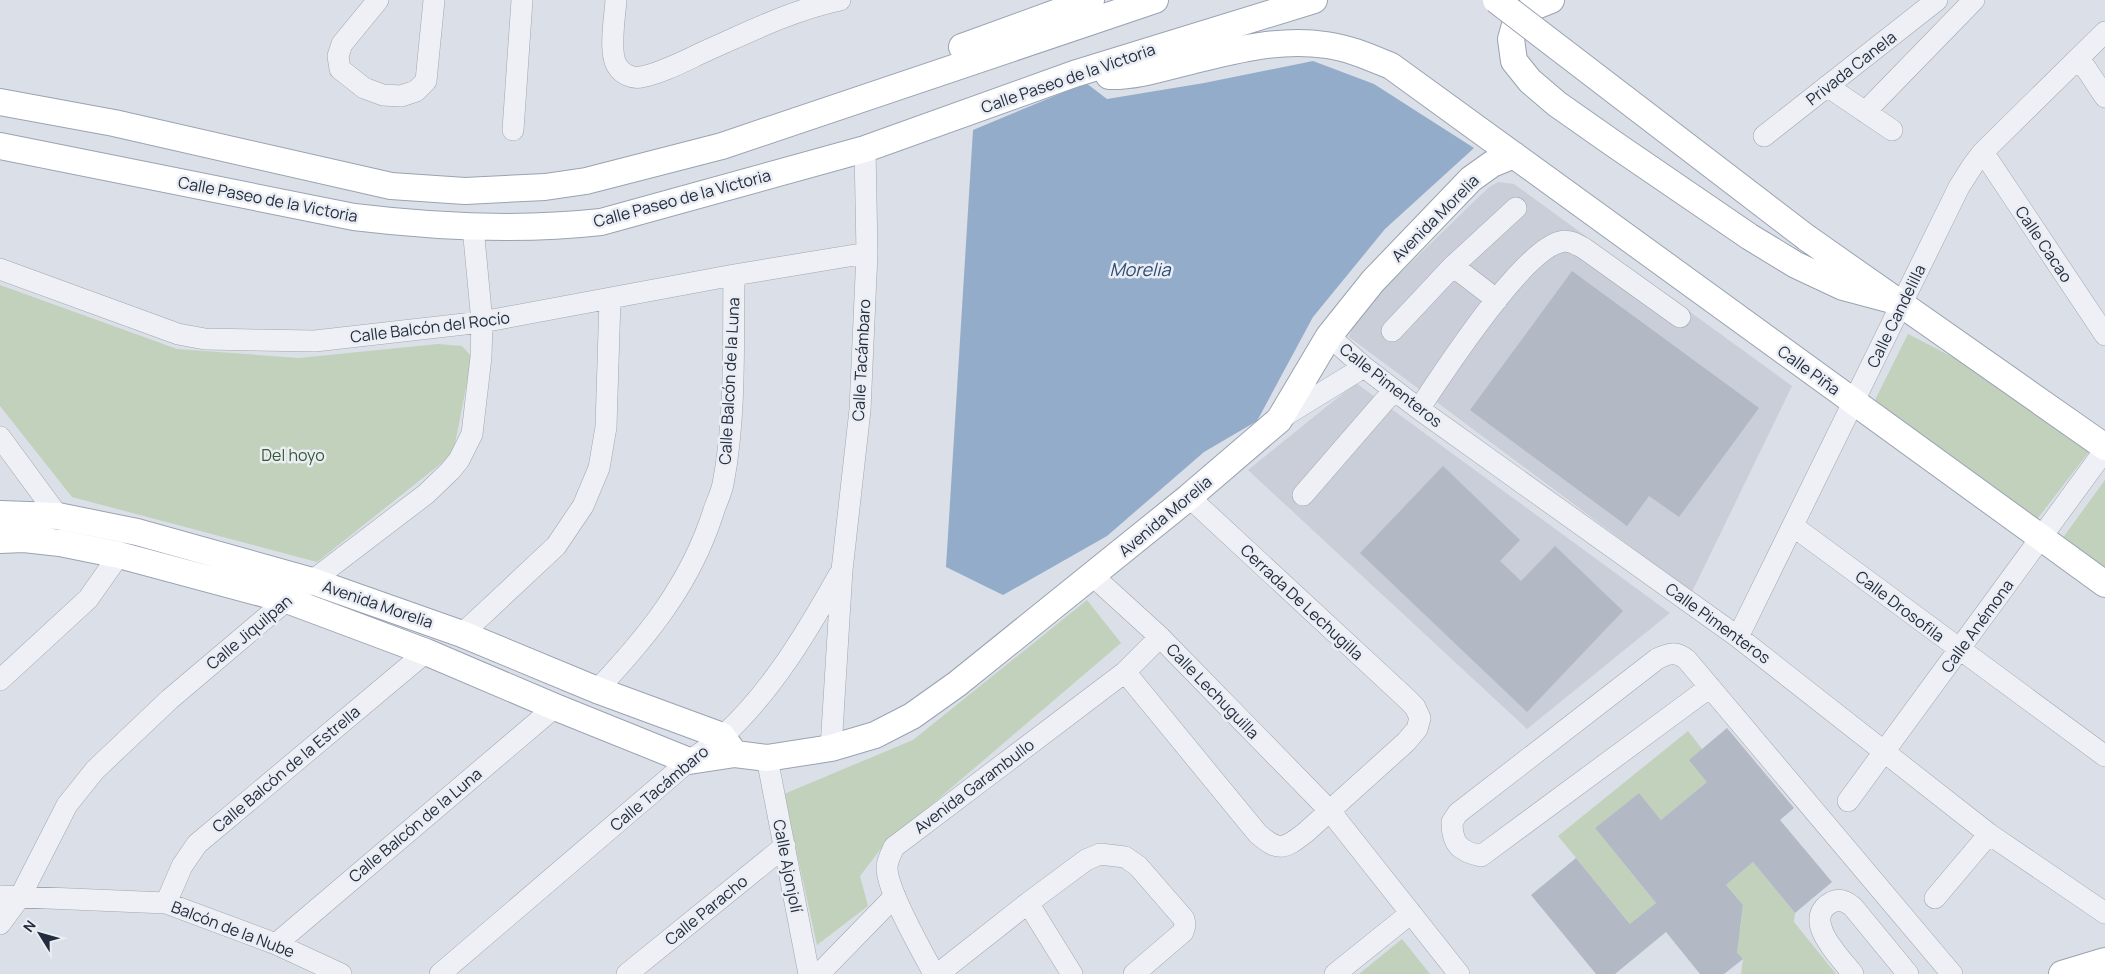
<svg xmlns="http://www.w3.org/2000/svg" width="2105" height="974" font-family="Manrope,sans-serif">
<style>
.built{fill:#c9ced9}
.green{fill:#c1d1bb}
.water{fill:#93acca}
.building{fill:#b2b8c4}
.lines{fill:none;stroke-linecap:round;stroke-linejoin:round}
.minor-casing{stroke:#a0a6b1;stroke-width:22}
.major-casing{stroke:#9aa3b3;stroke-width:28}
.minor{stroke:#eef0f5;stroke-width:21}
.major{stroke:#fff;stroke-width:26}
.major-bridge-casing{stroke:#9aa3b3;stroke-width:28;stroke-linecap:butt}
.major-bridge{stroke:#fff;stroke-width:26}
.labels{text-anchor:middle;stroke-width:5;stroke-linejoin:round;paint-order:stroke}
.street-label{font-size:16px;fill:#242d3d;stroke:#eaeef4}
.park-label{font-size:16px;fill:#385a31;stroke:#eaeef4}
.water-label{font-size:18px;font-style:italic;fill:#2c4b73;stroke:#eaeef4}
</style>
<rect width="100%" height="100%" fill="#dbdfe7"/>
<path class="built" d="M1498,182L1514,184L1792,386L1692,592L1349,337L1357,315L1489,187Z
M1356,383L1670,613L1527,729L1248,470Z"/>
<path class="green" d="M0,285L177,349L299,358L438,344L462,346L472,357L453,454L317,562L72,497L0,406Z
M1908,334L2005,384L2092,448L2031,527L1873,404Z
M2105,480V576L2059,543Z
M1087,600L1121,643L883,846L860,876L868,906L817,945L784,794L913,740Z
M1688,731L1702,749L1715,791L1706,783L1661,820L1639,793L1595,828L1656,903L1641,916V937L1558,836Z
M1753,862L1795,913L1794,922L1836,974H1741L1743,959L1701,908L1740,931L1743,905L1726,885Z
M1402,939L1430,974H1359Z"/>
<path class="water" d="M1313,61L1374,84L1474,148L1385,229L1313,317L1257,421L1204,452L1107,536L1003,595L946,567L973,130L1086,83L1107,99L1204,83Z"/>
<path class="building" d="M1572,271L1759,408L1679,517L1649,496L1627,526L1470,410Z
M1443,466L1520,540L1500,561L1521,581L1555,546L1623,611L1527,712L1360,553Z
M1727,728L1794,808L1780,820L1832,882L1795,913L1753,862L1726,885L1743,905L1737,952L1743,959L1724,974H1700L1666,932L1615,974H1596L1531,895L1576,858L1630,924L1656,903L1595,828L1639,793L1661,820L1707,782L1689,760Z"/>
<g class="lines">
<defs>
<path id="minor" d="M378,0L342,44L338,56L340,69L364,88L383,95L401,96L416,91L426,81L434,0
M616,0C615,16 608,55 618,67C622,74 633,79 641,77C663,73 688,59 708,50C751,31 793,10 840,0
M2079,58L2105,97
M1827,86L1892,130
M1865,112L1974,0
M513,130L522,0
M1764,136L1937,0
M1983,152L2105,335
M1453,266L1497,300
M0,269L178,334L205,339L315,341L482,322L734,275L867,253
M1392,331L1453,266L1516,208
M1329,336L1364,367L1419,409L1738,637L1989,834L2105,913
M1419,409C1443,373 1521,252 1560,242C1569,239 1578,245 1585,249L1680,317
M1281,418L1364,367
M0,437L58,516
M1303,495L1394,390
M1793,526L2105,756
M1093,576L1160,637L1330,811L1459,974
M462,634L556,546L583,506L599,468L606,427L610,299
M1738,637L1959,187L1973,165L1983,152L2105,32
M1125,672L1258,834C1279,852 1284,849 1305,833L1406,742L1417,729L1420,718L1415,707L1406,698L1189,497
M0,680L88,599L119,555
M1710,687L1481,856C1460,851 1452,845 1452,822L1458,813L1657,659C1669,653 1676,651 1687,660L1952,974
M597,690C648,636 690,584 713,513C716,503 721,494 723,484C736,418 733,342 734,275
M831,748L842,570L860,410L867,253L865,149
M767,758L809,974
M1848,801L2105,450
M0,896L166,903L276,944L341,974
M1935,898L1989,834
M166,903L182,866L197,844L426,652
M1028,903L1072,974
M0,924L20,897L67,805L95,770L170,699L287,600L426,494L450,471L459,460L472,434L481,357L482,322L473,227
M276,944L555,707
M440,974L689,761C700,753 713,745 723,736C772,691 807,632 839,575
M627,974L785,846
M819,974L895,896
M934,974C922,951 887,891 887,868C887,860 891,854 894,847L1125,672L1160,637
M938,974L1028,903L1086,860L1100,854L1125,857L1138,866L1184,919L1185,925L1183,932L1134,974
M1335,974L1411,913
M1853,974C1840,957 1800,919 1832,902C1840,898 1847,902 1853,907L1908,974"/>
<path id="major" d="M1551,0L1531,8L1515,25L1511,39L1514,61L1530,81L1557,104L1614,144L1750,237L1796,265L1843,287L1903,303
M962,47L1091,0
M1109,76C1136,77 1165,67 1191,61C1235,50 1280,38 1326,45C1349,48 1369,57 1391,66L2105,584
M0,102L114,123L391,186L465,191L545,187L586,181L722,146L1155,0
M0,146L354,217C436,227 519,231 601,222L865,149L1074,74L1314,0
M1807,238L2105,447
M0,514L58,516L137,532L312,581L462,634L597,690L722,736L735,754
M0,540L24,539L60,543L119,555L287,600L426,652L555,707L689,761L735,754L767,758L831,748L875,735L912,716L957,684L1189,497L1279,420L1329,336L1373,281L1471,179L1492,164L1514,155
M2062,974L2105,961"/>
</defs>
<use href="#minor" class="minor-casing"/>
<use href="#major" class="major-casing"/>
<use href="#minor" class="minor"/>
<use href="#major" class="major"/>
<defs>
<path id="major-bridge" d="M1496,0L1807,238"/>
</defs>
<use href="#major-bridge" class="major-bridge-casing"/>
<use href="#major-bridge" class="major-bridge"/>
</g>
<g class="labels">
<g class="street-label">
<text transform="translate(1851 68) rotate(-38)" y="6">Privada Canela</text>
<text transform="translate(1068 78) rotate(-19)" y="6">Calle Paseo de la Victoria</text>
<text transform="translate(682 198) rotate(-15)" y="6">Calle Paseo de la Victoria</text>
<text transform="translate(268 199) rotate(11)" y="6">Calle Paseo de la Victoria</text>
<text transform="translate(1435 218) rotate(-45)" y="6">Avenida Morelia</text>
<text transform="translate(2044 244) rotate(56)" y="6">Calle Cacao</text>
<text transform="translate(1896 316) rotate(-64)" y="6">Calle Candelilla</text>
<text transform="translate(430 327) rotate(-7)" y="6">Calle Balcón del Rocío</text>
<text transform="translate(861 360) rotate(-87)" y="6">Calle Tacámbaro</text>
<text transform="translate(1809 370) rotate(36)" y="6">Calle Piña</text>
<text transform="translate(729 381) rotate(-87)" y="6">Calle Balcón de la Luna</text>
<text transform="translate(1391 385) rotate(38)" y="6">Calle Pimenteros</text>
<text transform="translate(1165 516) rotate(-40)" y="6">Avenida Morelia</text>
<text transform="translate(1302 602) rotate(43)" y="6">Cerrada De Lechugilla</text>
<text transform="translate(378 604) rotate(19)" y="6">Avenida Morelia</text>
<text transform="translate(1900 606) rotate(37)" y="6">Calle Drosofila</text>
<text transform="translate(1718 623) rotate(36)" y="6">Calle Pimenteros</text>
<text transform="translate(1977 626) rotate(-54)" y="6">Calle Anémona</text>
<text transform="translate(249 632) rotate(-40)" y="6">Calle Jiquilpan</text>
<text transform="translate(1213 691) rotate(46)" y="6">Calle Lechuguilla</text>
<text transform="translate(286 769) rotate(-40)" y="6">Calle Balcón de la Estrella</text>
<text transform="translate(974 786) rotate(-37)" y="6">Avenida Garambullo</text>
<text transform="translate(659 788) rotate(-40)" y="6">Calle Tacámbaro</text>
<text transform="translate(415 825) rotate(-40)" y="6">Calle Balcón de la Luna</text>
<text transform="translate(788 866) rotate(79)" y="6">Calle Ajonjolí</text>
<text transform="translate(706 910) rotate(-39)" y="6">Calle Paracho</text>
<text transform="translate(233 929) rotate(21)" y="6">Balcón de la Nube</text>
</g>
<g class="park-label">
<text x="293" y="461">Del hoyo</text>
</g>
<g class="water-label">
<text x="1140" y="276">Morelia</text>
</g>
</g>
<g transform="translate(40 934) rotate(307)" stroke="#eaeef4" stroke-width="4" paint-order="stroke">
<path d="M0-4L9 19L0 12L-9 19Z" fill="#242d3d"/>
<text y="-8" font-size="14" font-weight="bold" text-anchor="middle" fill="#242d3d">N</text>
</g>
</svg>
